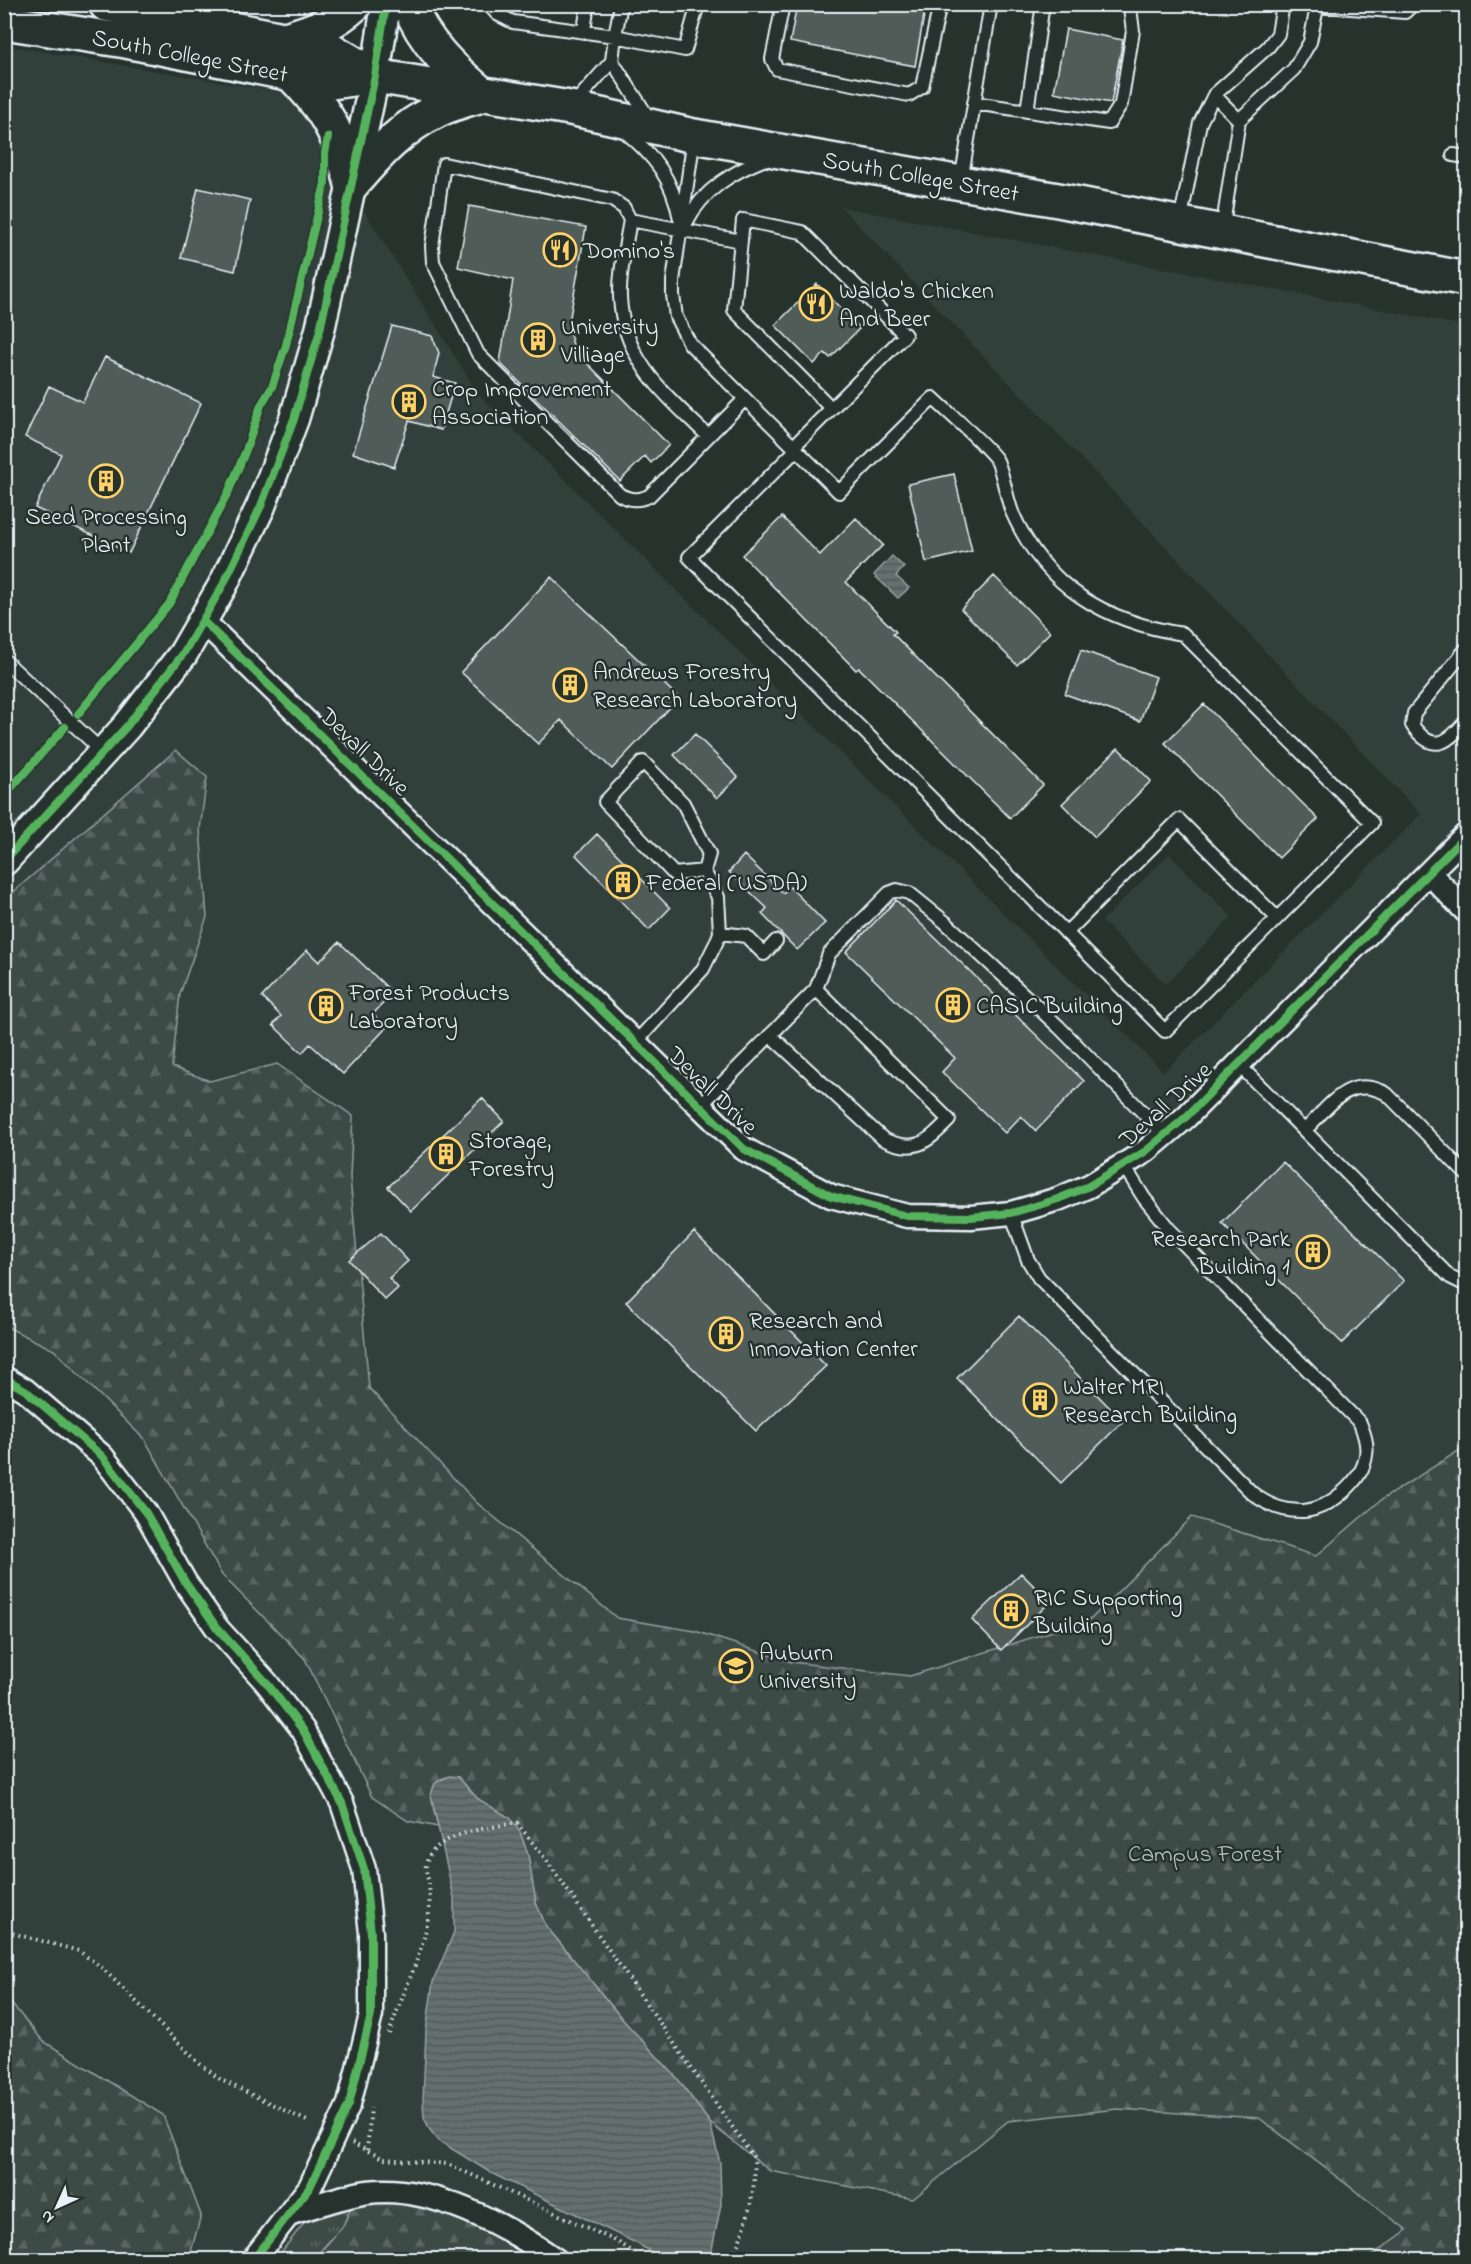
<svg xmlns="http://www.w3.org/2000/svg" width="1471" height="2264" font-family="'Indie Flower',sans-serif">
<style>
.built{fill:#333f3a}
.grass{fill:url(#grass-tufts);stroke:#939ea0;stroke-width:1.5}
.forest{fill:url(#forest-firs);stroke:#939ea0;stroke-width:1.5}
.water{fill:url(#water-rules);stroke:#98a3a5;stroke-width:1.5}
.building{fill:#505c59;stroke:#e8f1f8;stroke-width:1.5}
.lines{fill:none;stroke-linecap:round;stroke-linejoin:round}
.service-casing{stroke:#e8f1f8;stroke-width:16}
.minor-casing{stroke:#e8f1f8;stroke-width:27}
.tertiary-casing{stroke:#e8f1f8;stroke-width:33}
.primary-casing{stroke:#e8f1f8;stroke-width:38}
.path{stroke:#e8f1f8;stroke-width:4;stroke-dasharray:1.5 4.5;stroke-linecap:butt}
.service{stroke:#26332d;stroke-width:12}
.minor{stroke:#26332d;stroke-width:22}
.tertiary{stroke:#26332d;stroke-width:28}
.primary{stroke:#26332d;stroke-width:33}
.cycleway-casing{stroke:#26332d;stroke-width:11}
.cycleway{stroke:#56b35d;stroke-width:8}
.labels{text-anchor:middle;stroke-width:5;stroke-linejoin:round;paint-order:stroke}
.street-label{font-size:24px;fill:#e8f1f8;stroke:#26332d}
.poi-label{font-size:24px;fill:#e8f1f8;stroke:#26332d;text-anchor:start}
.park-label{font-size:24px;fill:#b5bfc3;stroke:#26332d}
</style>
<defs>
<pattern id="grass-tufts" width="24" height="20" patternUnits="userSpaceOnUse" patternTransform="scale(1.5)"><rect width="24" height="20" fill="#3e4b47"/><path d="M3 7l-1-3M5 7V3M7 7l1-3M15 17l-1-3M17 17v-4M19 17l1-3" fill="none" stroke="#5a6562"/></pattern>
<pattern id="forest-firs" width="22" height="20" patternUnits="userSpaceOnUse" patternTransform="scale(1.5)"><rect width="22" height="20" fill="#3e4b47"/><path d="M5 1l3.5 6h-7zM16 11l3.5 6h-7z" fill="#5a6562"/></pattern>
<pattern id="water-rules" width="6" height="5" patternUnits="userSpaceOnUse" patternTransform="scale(1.5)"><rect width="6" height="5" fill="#636f6d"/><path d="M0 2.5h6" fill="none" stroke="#535a5a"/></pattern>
</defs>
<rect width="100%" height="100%" fill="#26332d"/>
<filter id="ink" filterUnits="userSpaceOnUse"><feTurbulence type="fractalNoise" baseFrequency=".0167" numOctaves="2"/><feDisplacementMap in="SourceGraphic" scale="12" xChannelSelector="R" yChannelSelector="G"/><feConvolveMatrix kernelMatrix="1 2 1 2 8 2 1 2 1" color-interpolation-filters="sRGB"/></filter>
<g filter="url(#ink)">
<path class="built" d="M4,45L285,93L303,113L479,395L1164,1072L1421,814L841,207L1466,326V2259H5Z
M1169,854L1232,917L1166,984L1102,921Z"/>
<path class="grass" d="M353,2203L343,2226L313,2259L275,2260L314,2210Z"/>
<path class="forest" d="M176,750L207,777L200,829L207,917L180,994L172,1067L210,1081L277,1064L353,1116L350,1177L369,1388L477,1503L617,1618L695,1631L791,1662L910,1676L1091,1619L1192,1517L1316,1556L1381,1500L1466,1446V2259H1367L1407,2230L1259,2118L1117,2109L1008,2121L913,2199L770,2171L710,2123L677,2078L623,2020L546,1926L536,1903L528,1855L520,1832L510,1818L478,1799L458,1777C421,1774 433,1805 438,1827L408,1821L372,1797L305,1659L222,1575L145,1440L54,1350L5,1326V903L10,895Z
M4,1995L43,2041L163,2115L201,2215L189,2259H5Z
M374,2198C390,2201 408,2203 424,2208C457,2217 511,2238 537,2260H313L343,2226L353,2203Z"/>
<path class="water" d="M892,556L904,567L896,576L909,588L898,598L874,575Z
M449,1776L458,1777L478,1799L510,1818L520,1832L528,1855L536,1903L546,1926L623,2020L677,2078L710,2123L720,2163L721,2204L710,2259H664L636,2243L491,2173L439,2141L430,2130L424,2117L423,2101L426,2031L433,1982L454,1932V1898L431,1795L435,1783Z"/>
<path class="building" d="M797,4H926L915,66L790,42Z
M1066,29L1123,40L1111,103L1054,92Z
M198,188L250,200L235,271L181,258Z
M469,206L586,227L568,328L575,351L669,445L651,463L645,456L620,481L500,363L513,280L458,267Z
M817,284L860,328L830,358L825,353L814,364L775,325Z
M392,326L432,336L439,353L433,377L455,383L441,430L409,421L394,467L353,453Z
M105,357L201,403L129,553L35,508L61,454L25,437L49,386L83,402Z
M954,474L972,551L926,562L908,484Z
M782,517L820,555L856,518L883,545L846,582L896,632L893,634L1043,785L1010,818L859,668L856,670L742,555Z
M994,576L1050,632L1017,665L961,609Z
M551,577L679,698L612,769L561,720L538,744L461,672Z
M1081,650L1156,677L1140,721L1065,694Z
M1204,704L1318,819L1279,858L1165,743Z
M695,734L738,777L717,798L674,755Z
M1118,748L1151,781L1095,837L1062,804Z
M597,834L670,908L649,930L576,855Z
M744,855L783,893L790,887L825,923L797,950L762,914L767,908L729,872Z
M896,900L1084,1081L1036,1131L1021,1116L1005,1133L942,1072L955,1058L846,952Z
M339,942L393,993L373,1014L386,1028L343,1074L310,1044L302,1053L273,1025L281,1016L262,997L307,950L319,962Z
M482,1098L504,1121L411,1211L388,1187Z
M1283,1162L1404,1281L1342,1343L1222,1223Z
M694,1232L826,1366L756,1431L626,1302Z
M381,1233L408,1261L389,1278L398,1288L385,1300L349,1260Z
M1019,1316L1123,1421L1061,1483L957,1378Z
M1021,1573L1050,1602L1001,1650L972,1620Z"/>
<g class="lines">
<defs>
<path id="service" d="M488,4L497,14L513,22L615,36L612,61L573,105
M621,4L615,36L685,50L698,4
M783,4L772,59L777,69L909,95L922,87L940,4
M1296,4L1405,12L1413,4
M584,30L588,4
M612,61L650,120
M1214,95L1239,120
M974,103L1109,123L1121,104L1133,31L1130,8L1122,4
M1027,111L1043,4
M623,130C655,156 672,178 680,219
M694,137L673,281V295L676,317L690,344L839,492L933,398C953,417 979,438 996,459C1001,465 1007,500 1012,512C1045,587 1105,622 1183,634L1372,823L1165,1031L689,557L796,450
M1453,155L1466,157
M961,181L991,4
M630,220L624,208L612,200L444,164L432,246L433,262L478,354L620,495C630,500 638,501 649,496L745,399
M1180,222L1200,123L1214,95L1268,47L1278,34L1283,4
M686,223C703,189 734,171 768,158
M1222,231L1239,120L1294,69L1310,42L1317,7
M708,436C666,395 623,361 620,297C619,272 626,245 630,220L741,241
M793,447L905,335L802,232L743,220L734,310L831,408
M1466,649L1414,713L1412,725C1433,754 1447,744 1466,721
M4,660L103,752
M720,933L746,936L764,954L776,941
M1066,933L1179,820L1277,918
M770,1035L883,1139C915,1154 926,1143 949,1120L816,989
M635,1043L703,969L716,943L720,933L718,897L704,871L709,854L683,803L643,762L605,802L674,874L704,871
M1238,1064L1450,1277L1466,1285
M700,1106L816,989L829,954L889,893L897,890L909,893L945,922L1059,1027L1165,1135
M1305,1130C1330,1106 1349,1073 1387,1094L1466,1174
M1011,1213L1028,1260L1039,1278L1252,1493C1267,1505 1284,1512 1304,1511C1329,1509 1363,1481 1366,1455C1368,1444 1364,1433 1360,1423L1169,1229L1144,1198L1124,1166"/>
<path id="minor" d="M203,621L744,1149L831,1196L907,1216L971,1217L1011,1213L1032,1207L1058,1199L1089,1186L1146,1151L1186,1117L1466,835
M1429,873L1466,911
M4,1378L25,1390L102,1456L146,1513L185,1582L217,1628L266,1682L303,1730L342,1803L364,1869L371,1933V2015L349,2104L310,2187L253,2260
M291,2213C315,2206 345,2195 368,2192C431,2184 506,2225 556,2260"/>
<path id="tertiary" d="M4,861L127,726L183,654L223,585L261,506L294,419L320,330L375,76L386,4"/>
<path id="primary" d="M106,4L328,48L375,76
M409,4C424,43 451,68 482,94
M4,22L126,41L332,82L375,76L570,108L694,136L1058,200L1466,279
M285,39C311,32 335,23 355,4
M291,74C328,111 339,134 352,184
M352,184C376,156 402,127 436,111C450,104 466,100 481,95"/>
</defs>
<use href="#service" class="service-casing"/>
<use href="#minor" class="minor-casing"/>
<use href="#tertiary" class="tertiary-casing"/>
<use href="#primary" class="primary-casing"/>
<path class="path" d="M4,1918H9L8,1932L79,1951L101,1967L200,2064L221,2080L309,2122
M389,2034C401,1997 419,1962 427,1925C430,1913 430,1896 429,1883C428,1878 425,1871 426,1865C431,1833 492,1827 517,1823L547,1861L754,2158C757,2190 746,2230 731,2260
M352,2143L384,2159L448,2164L616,2241L646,2260
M367,2150L371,2108"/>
<use href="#service" class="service"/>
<use href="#minor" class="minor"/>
<use href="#tertiary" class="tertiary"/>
<use href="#primary" class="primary"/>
<defs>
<path id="cycleway" d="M203,621L744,1149L831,1196L907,1216L971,1217L1011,1213L1032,1207L1058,1199L1089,1186L1146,1151L1186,1117L1466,835
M78,714L169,604L228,493L246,450L261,405L272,387L286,345L325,183V153L328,137
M4,796L65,727
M4,861L127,726L183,654L223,585L261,506L294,419L320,330L375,76L386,4
M4,1378L25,1390L102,1456L146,1513L185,1582L217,1628L266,1682L303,1730L342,1803L364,1869L371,1933V2015L349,2104L310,2187L253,2260"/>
</defs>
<use href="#cycleway" class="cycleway-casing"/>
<use href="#cycleway" class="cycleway"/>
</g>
</g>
<defs>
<symbol id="restaurant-ring" viewBox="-11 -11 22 22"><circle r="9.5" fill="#26332d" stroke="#ffd166" stroke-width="1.5"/><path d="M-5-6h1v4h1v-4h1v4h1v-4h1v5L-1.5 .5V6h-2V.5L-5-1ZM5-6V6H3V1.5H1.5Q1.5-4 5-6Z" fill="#ffd166"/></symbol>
<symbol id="building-ring" viewBox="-11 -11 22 22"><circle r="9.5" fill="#26332d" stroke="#ffd166" stroke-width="1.5"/><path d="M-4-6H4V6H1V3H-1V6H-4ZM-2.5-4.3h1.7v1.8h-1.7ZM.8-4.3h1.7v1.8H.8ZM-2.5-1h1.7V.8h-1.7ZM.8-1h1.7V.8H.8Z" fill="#ffd166"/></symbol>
<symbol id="university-ring" viewBox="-11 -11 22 22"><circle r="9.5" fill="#26332d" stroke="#ffd166" stroke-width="1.5"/><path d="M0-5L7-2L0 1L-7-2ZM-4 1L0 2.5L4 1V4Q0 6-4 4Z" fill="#ffd166"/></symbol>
</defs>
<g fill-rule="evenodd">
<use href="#restaurant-ring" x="541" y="231" width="38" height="38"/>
<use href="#restaurant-ring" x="797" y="285" width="38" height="38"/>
<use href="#building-ring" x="519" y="321" width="38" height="38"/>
<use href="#building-ring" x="390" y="383" width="38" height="38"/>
<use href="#building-ring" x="87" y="462" width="38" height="38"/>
<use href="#building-ring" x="551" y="666" width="38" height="38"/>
<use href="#building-ring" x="604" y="863" width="38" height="38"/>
<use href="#building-ring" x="934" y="986" width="38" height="38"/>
<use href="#building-ring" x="307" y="987" width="38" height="38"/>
<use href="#building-ring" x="427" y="1135" width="38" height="38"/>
<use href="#building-ring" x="1294" y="1233" width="38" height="38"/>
<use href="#building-ring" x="707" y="1315" width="38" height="38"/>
<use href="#building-ring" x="1021" y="1381" width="38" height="38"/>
<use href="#building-ring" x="992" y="1592" width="38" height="38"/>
<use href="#university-ring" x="717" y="1647" width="38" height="38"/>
</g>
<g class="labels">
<g class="street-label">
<text transform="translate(190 55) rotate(11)" y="8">South College Street</text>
<text transform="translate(921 176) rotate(10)" y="8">South College Street</text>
<text transform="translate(365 751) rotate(44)" y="8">Devall Drive</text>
<text transform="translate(713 1090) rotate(44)" y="8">Devall Drive</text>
<text transform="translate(1165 1104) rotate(-42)" y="8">Devall Drive</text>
</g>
<g class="poi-label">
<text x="583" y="258">Domino's</text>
<text x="839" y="298">Waldo's Chicken<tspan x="839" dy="28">And Beer</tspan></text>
<text x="561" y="334">University<tspan x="561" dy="28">Villiage</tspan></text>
<text x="432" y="396">Crop Improvement<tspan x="432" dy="28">Association</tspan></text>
<text x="106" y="524" text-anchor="middle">Seed Processing<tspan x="106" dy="28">Plant</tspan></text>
<text x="593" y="679">Andrews Forestry<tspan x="593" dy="28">Research Laboratory</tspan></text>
<text x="646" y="890">Federal (USDA)</text>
<text x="349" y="1000">Forest Products<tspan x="349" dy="28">Laboratory</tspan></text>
<text x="976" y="1013">CASIC Building</text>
<text x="469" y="1148">Storage,<tspan x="469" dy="28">Forestry</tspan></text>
<text x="1290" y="1246" text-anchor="end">Research Park<tspan x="1290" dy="28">Building 1</tspan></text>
<text x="749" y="1328">Research and<tspan x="749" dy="28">Innovation Center</tspan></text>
<text x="1063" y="1394">Walter MRI<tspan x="1063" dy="28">Research Building</tspan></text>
<text x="1034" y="1605">RIC Supporting<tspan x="1034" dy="28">Building</tspan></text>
<text x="759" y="1660">Auburn<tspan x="759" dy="28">University</tspan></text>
</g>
<g class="park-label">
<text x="1205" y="1861">Campus Forest</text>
</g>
</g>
<rect width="1471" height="2264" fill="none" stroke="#26332d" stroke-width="24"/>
<rect x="12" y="12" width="1447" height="2240" fill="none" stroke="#e8f1f8" stroke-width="2" filter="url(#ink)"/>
<g transform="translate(57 2207) rotate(225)" stroke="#26332d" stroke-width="4.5" paint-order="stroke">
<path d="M0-4.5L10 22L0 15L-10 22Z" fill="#e8f1f8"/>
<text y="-9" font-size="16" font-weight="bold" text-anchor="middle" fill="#e8f1f8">N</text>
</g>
</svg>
